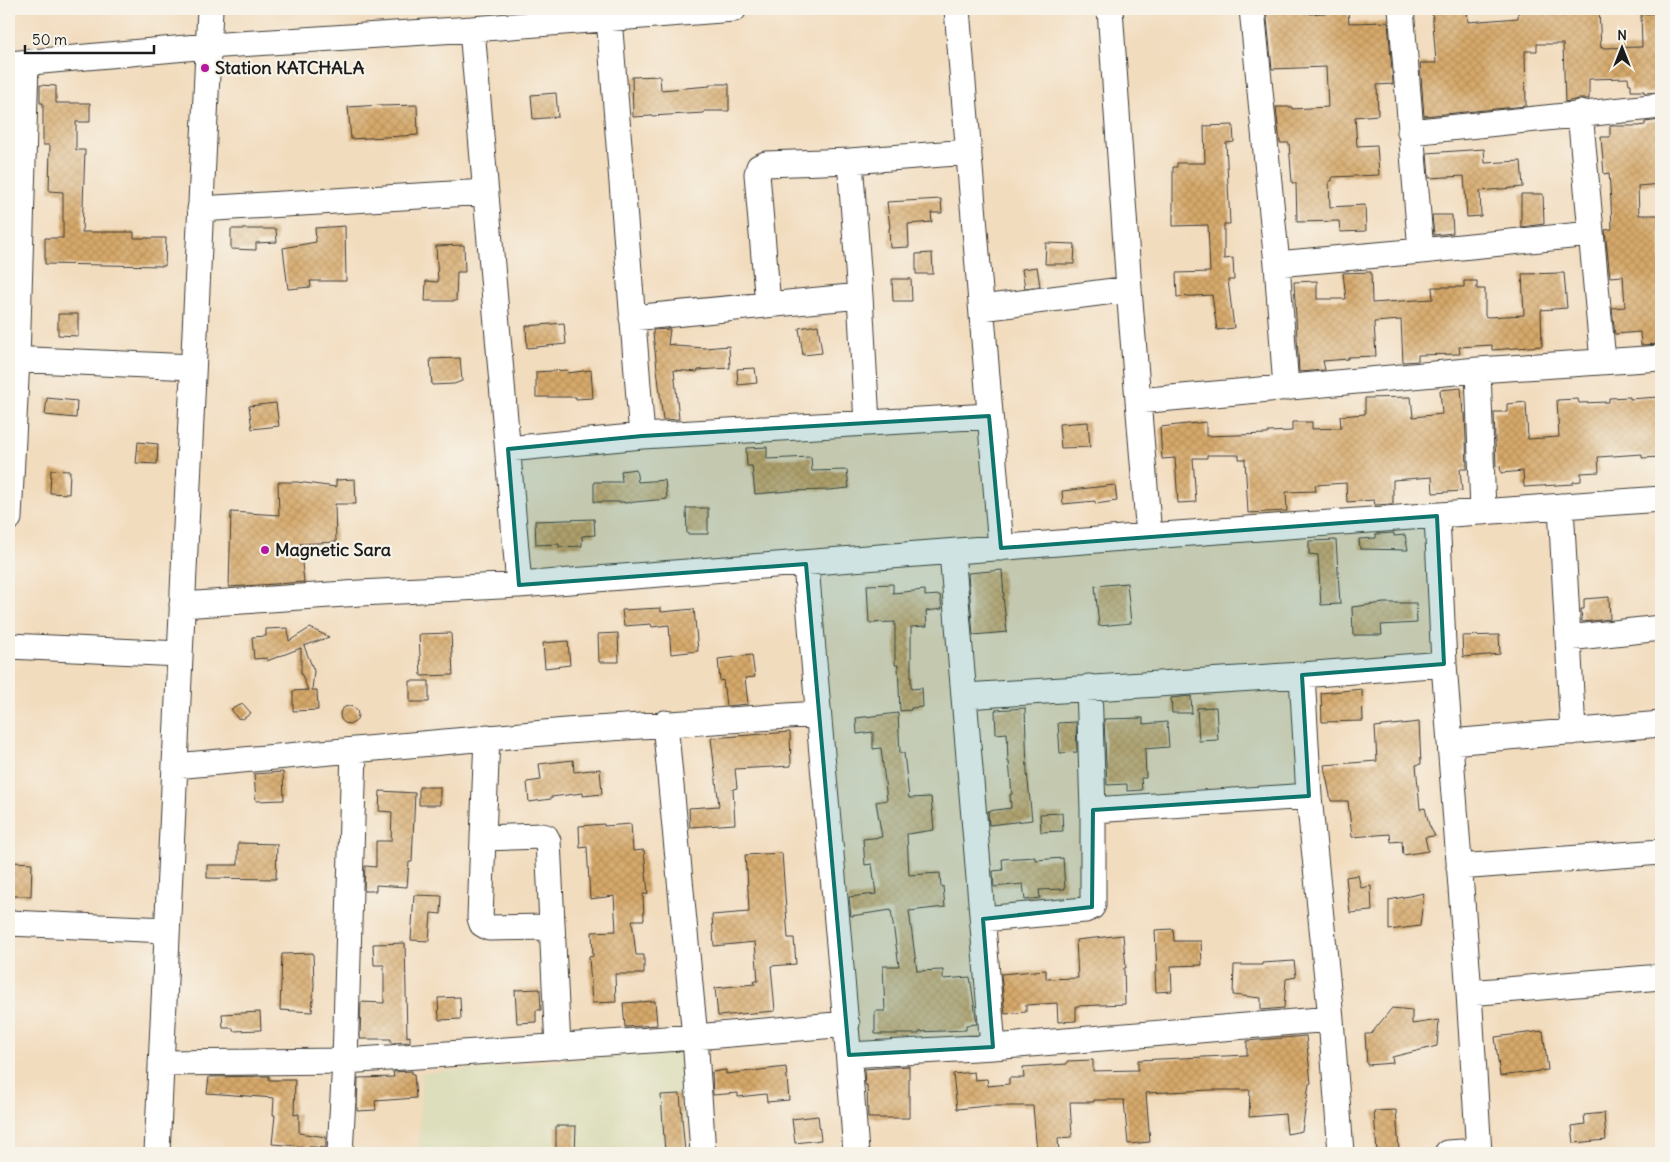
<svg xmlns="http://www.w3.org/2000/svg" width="1670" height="1162" font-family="Delius,sans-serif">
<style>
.built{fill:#dddebc}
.building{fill:url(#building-cross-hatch)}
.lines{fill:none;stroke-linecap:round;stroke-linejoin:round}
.minor-casing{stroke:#3c3934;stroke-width:27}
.minor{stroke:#fff;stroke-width:25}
.marked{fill:#0f766e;fill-opacity:0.2;stroke:#0f766e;stroke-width:4;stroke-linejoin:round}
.poi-dot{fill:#b5179e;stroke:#f7f3e8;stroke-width:2}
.labels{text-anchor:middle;stroke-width:4.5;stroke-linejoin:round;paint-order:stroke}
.poi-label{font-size:18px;font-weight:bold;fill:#1c1c1c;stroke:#f7f3e8;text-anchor:start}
</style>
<defs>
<pattern id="building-cross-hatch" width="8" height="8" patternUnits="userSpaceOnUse" patternTransform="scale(1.25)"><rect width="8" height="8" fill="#d6a96b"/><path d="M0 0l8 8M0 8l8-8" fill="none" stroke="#b7915c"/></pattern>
</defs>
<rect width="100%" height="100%" fill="#f7f3e8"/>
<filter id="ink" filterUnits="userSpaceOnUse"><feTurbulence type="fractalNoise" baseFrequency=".02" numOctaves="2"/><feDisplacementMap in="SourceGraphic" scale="10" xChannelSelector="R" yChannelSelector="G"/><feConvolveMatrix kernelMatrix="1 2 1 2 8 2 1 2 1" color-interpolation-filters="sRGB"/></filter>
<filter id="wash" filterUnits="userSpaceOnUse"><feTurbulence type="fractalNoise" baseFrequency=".0096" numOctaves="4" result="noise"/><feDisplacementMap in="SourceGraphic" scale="20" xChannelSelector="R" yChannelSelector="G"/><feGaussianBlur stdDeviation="1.12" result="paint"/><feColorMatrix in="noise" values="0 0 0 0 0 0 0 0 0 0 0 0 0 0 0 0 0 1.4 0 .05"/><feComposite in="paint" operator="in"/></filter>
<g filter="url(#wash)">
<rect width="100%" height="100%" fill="#f2dcbe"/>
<path class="built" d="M680,1051L687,1153H418L422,1073Z"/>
<g id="blocks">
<path class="building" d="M1266,9H1310V14L1348,11L1349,23L1388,22L1393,84L1377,85L1378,115L1355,117L1357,146L1377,145L1379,175L1332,177V181H1329L1330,207L1365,205L1366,231L1340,232L1339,221L1297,222L1296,183H1292L1289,143H1280L1276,107H1292V109L1328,107L1326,67L1272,69Z
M1432,9H1467L1468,22L1518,18V9H1555V10L1599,9L1601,48L1642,47L1641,14L1661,13V92L1644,93V91H1631V84H1629L1628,78L1589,79V99H1579L1565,102L1563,44H1537V51H1525L1526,106L1424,116L1420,63H1436Z
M660,76L661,90L710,86V84H729V111H704V113L633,117L632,77Z
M40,85L56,86V103H90V122H76V150H85L82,232H134V238H166L165,266L45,264V238H63V192L49,191L50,145H43V103H40Z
M556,93L558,117L533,119L531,95Z
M381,105V106L417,105L418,135L351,139L348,107Z
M1661,120V184L1638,186L1639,215H1660L1661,344L1641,345L1640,332L1615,334L1612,308L1625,307L1623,276L1610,277L1605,230L1612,229L1611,202L1609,173L1604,174L1601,137H1610V126H1639L1645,125V122Z
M1233,125L1234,142L1226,143L1230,224H1224V259L1233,258L1234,280H1228L1234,328L1217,330L1212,295L1177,297L1176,273L1210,272L1208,225L1173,226V167H1177V163H1205L1204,126Z
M1484,149L1485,163L1521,161L1523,187L1480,191L1481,216L1467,217L1464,176L1429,178L1427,153Z
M1521,194H1543L1544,224L1521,227Z
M941,199L942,213H931L932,222L908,224L909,247L890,248L889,228H890L887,202Z
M1432,215H1452L1453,233L1434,235Z
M345,226L346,281H310L311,287L288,289L283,248L316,242L315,228Z
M231,229H276L277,242L256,243V250L231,249Z
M1046,243L1075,244L1074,264H1045Z
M464,245L465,272H457L456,301H425L426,281L438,282L436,246Z
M932,253L933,274H916V254Z
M1037,267L1040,286L1025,288L1022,269Z
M1371,272L1372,303L1433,299L1432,287H1464V281H1477V289H1485V316L1488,317L1524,315L1522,274L1564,273L1567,308L1541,310L1542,346L1492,350V345L1459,347L1460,354L1418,355V361L1403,362L1401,320L1374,322L1376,356L1348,357V359L1323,361L1325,370L1299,372L1294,282L1317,281V299H1346L1343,273Z
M892,279H911L912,301H893Z
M58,314H78V336L58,335Z
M564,323L566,344L527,348L526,326Z
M818,325L822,353L803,355L799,328Z
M670,329L668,345L675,344V346L705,348L729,346L730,368L698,370L697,372L674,370L679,419L663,420L653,334V330Z
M460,358L462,381L454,384L432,385L430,359Z
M755,368L757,383L738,385L737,369Z
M567,370L568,373L591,370L593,398L576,399V397H536V372Z
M1461,388L1463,413H1465L1467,469H1460L1462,491L1433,493L1432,477L1393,480V504L1375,505L1374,500L1347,502L1346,483L1315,485L1316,491L1286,492L1287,511L1248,513L1245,459H1239V455H1207V458H1193L1196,502L1178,503L1175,458L1162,459L1160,427L1206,422V436L1268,434V432L1292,431V422H1312V429L1341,428L1340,416L1365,414V398L1411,397L1413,417L1442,414L1440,390Z
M1630,397V399L1658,397L1661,432V457L1642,458V454L1598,457L1599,472L1581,473V481L1573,482V484L1524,487L1523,471L1501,473L1500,466L1496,467L1494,412H1507V404L1526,402L1528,439L1559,437L1557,400L1578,399L1579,403L1609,402V398Z
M47,398L77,401L76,418L45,415Z
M276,403L279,426L252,429L249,406Z
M1088,422L1090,447L1061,448L1059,424Z
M138,442L158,444L157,464L136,463Z
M767,447V459L811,457L812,471L847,470L849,488L829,490L789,491L755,494L752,466H747L746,448Z
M636,469L638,482L665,480L667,499L624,503V502H594V482H622L621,471Z
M51,470L70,471L69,494L50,493Z
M355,479L356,504H335L336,542L300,544L304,582L229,587L231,512L279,515L278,482H297L336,487V480Z
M1115,485L1117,501L1095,504V501L1063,504L1062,491Z
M686,508H708V534H687Z
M594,519L595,535L582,536V546L559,547V544L536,545L535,521Z
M1394,533V536L1405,535L1408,550L1360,549L1359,539L1376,538V534Z
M1336,540L1340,604L1321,605L1318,555L1309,554V541Z
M1002,570L1004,596H1003L1007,632L973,635L968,573Z
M1127,583L1131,623L1099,626L1095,586Z
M893,584V593L925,590V596L940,595L942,609L926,611L927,626L911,627V689L922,688L923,707L911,708V710L900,711L898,665H895V622L869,623L867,585Z
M1609,597L1610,619L1582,622L1581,609H1584V599Z
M1384,603H1416L1417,623L1381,625L1382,635H1353L1352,607Z
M661,608V612L694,609L698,651L671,654L669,625L652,627L651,624L624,626L622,610Z
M288,628L289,641L310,628L329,637L304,646L314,671L312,690H317L318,710L293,711V691L308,690L301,673V648L267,661V658L254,659L252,637L266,636V629Z
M451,633L453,675L421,676L419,634Z
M618,633L619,662H599L598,634Z
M1499,635L1500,654L1463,657L1462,636Z
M568,641L570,665L545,668L543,643Z
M752,655L755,677L745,678L748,704L726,706L723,680L720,681L718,659Z
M410,681H429V702H410Z
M1362,689L1363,721L1322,722L1321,693Z
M1191,696L1192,713H1172L1171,698Z
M243,704L251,713L243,719L237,718L231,709Z
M340 715a9 9 0 1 1 18 0a9 9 0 1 1-18 0Z
M1216,707L1218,740L1199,741L1197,708Z
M1025,708L1027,772L1032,820L989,825L988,811L1011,808L1010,794H1012L1009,762H1008L1007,733L996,734L995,710Z
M898,713L900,753H904L909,798L931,797L934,830L907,834L909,875L940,873L941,887L943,886L945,907L909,911L917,971L943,970V979L970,977L977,1024L966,1025V1030L919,1032V1034H875V1011H885L883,966H899L891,910L851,916L849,897L876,894L872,864L865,865L863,839L882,837L876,802L887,800L881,748L873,749V732L857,734L856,718Z
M1143,718V724L1167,722L1169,747L1145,749L1146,778H1141L1142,790L1127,791V784L1107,785L1104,719Z
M1076,722L1077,752L1060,753L1058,723Z
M1419,722L1421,764L1416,765L1420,809L1425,808L1429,825L1435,836L1425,837L1428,851L1403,855L1402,841L1391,842L1390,834L1352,837L1348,801H1331L1324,765L1377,761L1375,727Z
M790,732L791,766L735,769L737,788L733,789L735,824L690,827L689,808L719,806L711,738Z
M573,760L574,772L600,769L602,794L583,796V793L551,797V799L529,802L527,782L541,780L539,764Z
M283,772L284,800L256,801L254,774Z
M419,787H440V805H419Z
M380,791L415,793L412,862H409L407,887L376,885V891H364L365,866L376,867V841H391L392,812L379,811Z
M1062,813L1063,831L1041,832L1040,814Z
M604,824V826L631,824L633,851L644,850L648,894H643L644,920H632L636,955H644V974H615L616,1002L592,1003L589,957L593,956L592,932L616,931L614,896L590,899L587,847L580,848L579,826Z
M238,843L277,844L276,879L207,878V865H238Z
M782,853L788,938H794L796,964L771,966L775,1011L718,1016L715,988L755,984L754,981H758L755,942L714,946L712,915L749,912L747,870H746L745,855Z
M1035,857V860L1063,858L1065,889L1039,890L1040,898L1025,900L1023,884L994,887L993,871L1003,870L1002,859Z
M12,862L32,863L31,896H11Z
M1358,875L1361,888L1371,886L1372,911L1350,913L1346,877Z
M1424,893L1420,926L1389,930V900Z
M414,895L442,896L441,914L431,913L429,941L411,940Z
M1173,929L1174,941H1201L1202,965L1171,966L1172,991L1156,992L1155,972H1157L1155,930Z
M1123,935L1126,968H1124L1125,1004L1076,1006V1021L1058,1022L1057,1003L1026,1005V1012L1005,1014L1001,974L1046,970V979L1078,978L1076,940Z
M405,943L407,1037L410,1036V1042L391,1043V1039H360L361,1002L384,1003V965H374L373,944Z
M313,953L314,985L312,1012L280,1010L282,954Z
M1294,961L1296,977L1286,979L1284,1008L1261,1010V998L1233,995L1234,965H1262V963Z
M540,989L541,1010H536V1022L517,1023L515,990Z
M460,997L461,1019L439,1020L438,998Z
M655,1001L657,1025L625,1027L623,1003Z
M1392,1008L1412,1010V1024L1439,1020L1437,1046L1392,1057L1393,1063L1367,1065L1365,1034H1371Z
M260,1012L261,1030L233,1031V1028H223L222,1014Z
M1543,1031L1548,1070L1500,1076L1495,1037Z
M1306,1036L1311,1083L1309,1084L1302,1131L1287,1134L1285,1114L1249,1117L1250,1090H1211L1146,1093L1150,1142L1128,1144L1124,1100H1094V1102H1070L1072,1137L1058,1138L1059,1153H1037L1033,1106H987L957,1109L953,1074L974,1072L975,1080L987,1079L988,1086L1009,1084V1078H1024L1023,1067L1067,1064V1061L1093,1060V1071L1138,1070V1060L1247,1055V1041Z
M909,1066V1118H868L867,1085H865L864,1069Z
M786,1067L789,1100L767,1102L766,1094L738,1097V1093L713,1095L712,1072L726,1070V1074Z
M412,1071V1074H414L416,1098L375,1101L376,1110L357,1111L358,1078L394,1077L393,1072Z
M269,1076V1080H295L294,1115L299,1114V1133L326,1137V1148L272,1144L275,1115H273L274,1098L207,1093L209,1077Z
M680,1094L685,1153H665L661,1095Z
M1396,1110L1399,1151L1377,1153L1374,1111Z
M1604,1113L1606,1140L1574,1143L1572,1126L1585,1124L1584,1115Z
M818,1116L821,1140L795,1143L792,1119Z
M556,1126H576L575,1153H556Z"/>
</g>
</g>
<g filter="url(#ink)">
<use href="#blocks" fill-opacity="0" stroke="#3c3934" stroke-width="1"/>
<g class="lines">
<defs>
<path id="minor" d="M957,9L1001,548
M1110,9L1129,289L1149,536
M1252,9L1277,264L1286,388
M1401,9L1421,251
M609,18L642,436
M472,29L519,585
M9,64L208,46L472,29L734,9
M1580,113L1603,361
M1410,132L1661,106
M850,161L860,296L867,423
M200,209L486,192
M1277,264L1421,251L1591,234
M768,305L757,174L759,167L766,164L850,161L969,152
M982,308L1129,289
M632,318L860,296
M9,359L193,367
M1478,370L1483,512
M1138,401L1478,370L1661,358
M508,449L642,436L989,416
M1561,506L1573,732
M1437,516L1444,664L1469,993L1479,1153
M9,518L17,359L26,63
M952,552L993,1047
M806,564C821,760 842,956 856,1153
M182,605L360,593L519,585L1149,536L1661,499
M1568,638L1661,628
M9,646L180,654
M1302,675L1309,796L1331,1019L1341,1153
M965,696L1302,675L1444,664
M665,723L695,1037L703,1153
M487,737L483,838L542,836L546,837L548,841L558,1047
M1451,742L1661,724
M175,766L566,731L817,714
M1093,810L1309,796
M483,838L480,918L482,924L489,928L552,927
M1459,867L1661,852
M983,919L1085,910L1092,907L1093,905V810L1089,687
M9,923L167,930
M1469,993L1661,977
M849,1055L993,1047L1331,1019
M161,1063L345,1061L695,1037L847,1024
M157,1153L210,9
M340,1153L345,1061L354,750
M1447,1153L1479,1151"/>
</defs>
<use href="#minor" class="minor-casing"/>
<use href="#minor" class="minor"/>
</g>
</g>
<path class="marked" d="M989,416L1001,548L1437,516L1444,664L1302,675L1309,796L1093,810L1092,907L983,919L993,1047L849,1055L806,564L519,585L508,449L642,436Z"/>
<g class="poi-dot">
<circle cx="205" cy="68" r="5"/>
<circle cx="265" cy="550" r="5"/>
</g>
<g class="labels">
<g class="poi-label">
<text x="215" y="74">Station KATCHALA</text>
<text x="275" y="556">Magnetic Sara</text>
</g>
</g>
<rect width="1670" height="1162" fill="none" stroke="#f7f3e8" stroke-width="30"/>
<g transform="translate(1622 48)" stroke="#f7f3e8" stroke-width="4" paint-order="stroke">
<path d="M0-4L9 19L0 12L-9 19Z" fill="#1c1c1c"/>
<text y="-8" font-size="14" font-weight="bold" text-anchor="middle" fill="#1c1c1c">N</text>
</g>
<path d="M25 45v8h129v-8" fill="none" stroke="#1c1c1c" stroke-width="2.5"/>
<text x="32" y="45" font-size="15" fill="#1c1c1c" stroke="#f7f3e8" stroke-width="4" paint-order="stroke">50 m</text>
</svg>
